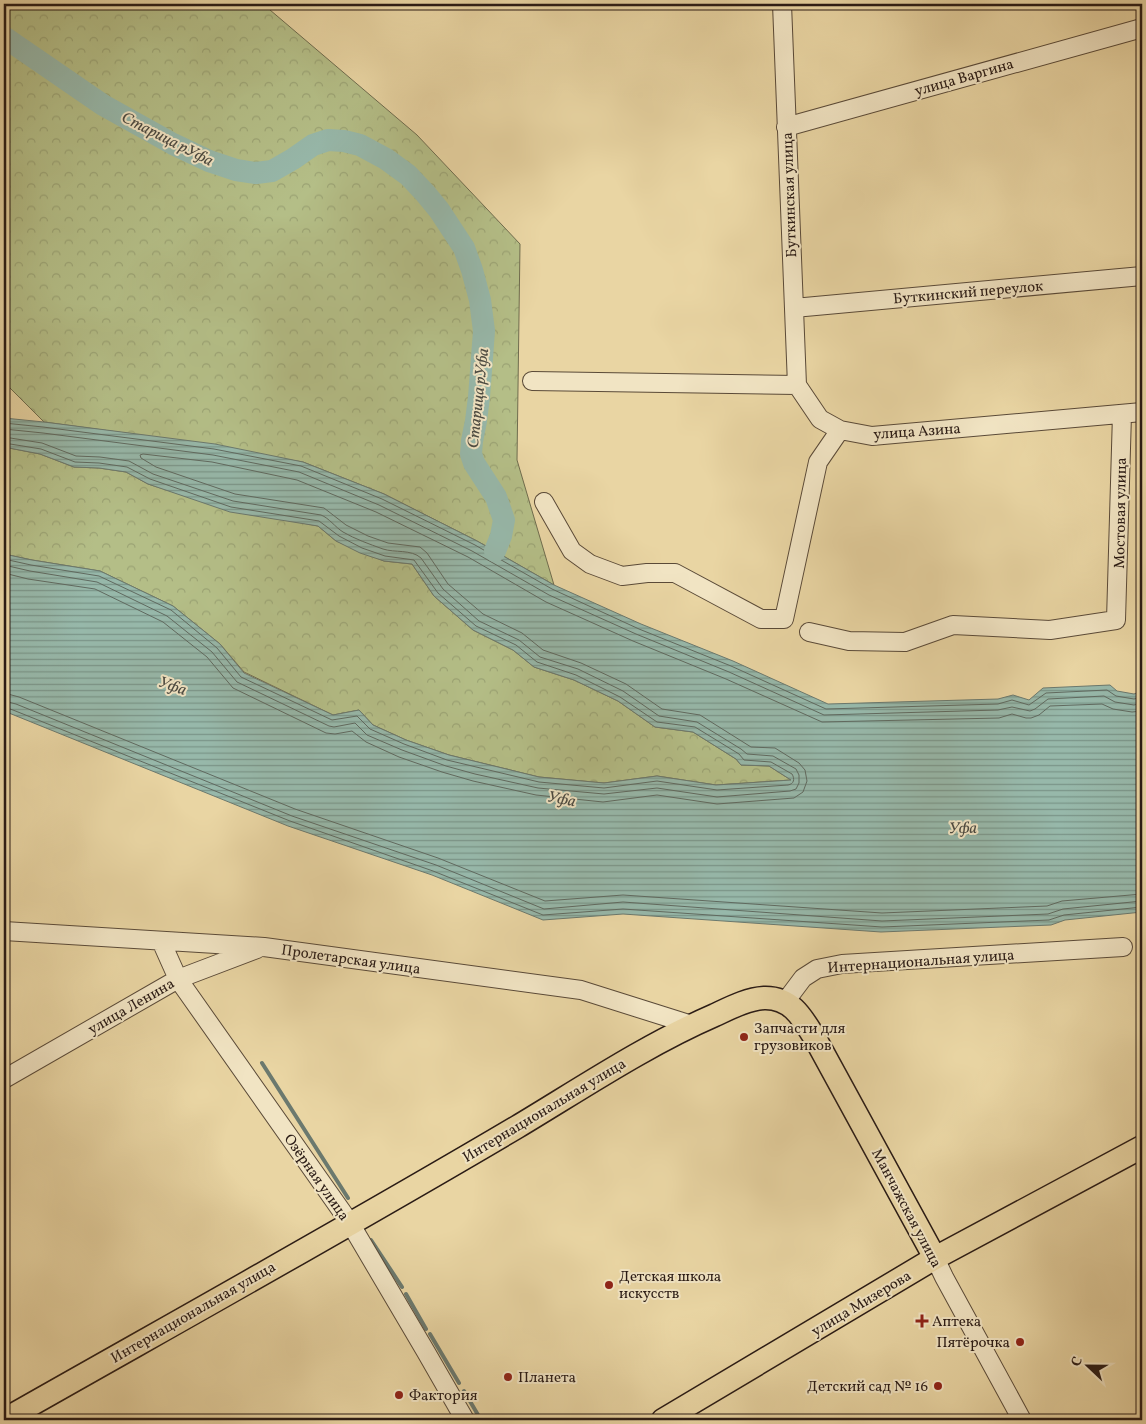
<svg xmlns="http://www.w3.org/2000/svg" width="1146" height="1424" font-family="Vollkorn,serif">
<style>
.forest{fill:url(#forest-crowns);stroke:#6f6c4e}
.water{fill:url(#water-rules);stroke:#6b796e}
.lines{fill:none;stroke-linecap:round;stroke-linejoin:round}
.shore{stroke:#606a60;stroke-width:1}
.stream{stroke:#6b796e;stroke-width:4}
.river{stroke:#97b8aa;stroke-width:22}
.minor-casing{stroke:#5a4a38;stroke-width:20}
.major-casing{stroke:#2a1b15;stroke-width:25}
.minor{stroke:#f1e4c3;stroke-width:18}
.major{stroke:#e9d5a3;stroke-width:22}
.poi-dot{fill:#8f2418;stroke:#f1e4c3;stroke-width:2}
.labels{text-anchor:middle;stroke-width:4;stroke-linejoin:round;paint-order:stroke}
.street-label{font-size:15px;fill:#2a1b15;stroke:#f1e4c3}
.poi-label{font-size:15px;fill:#2a1b15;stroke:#f1e4c3;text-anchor:start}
.water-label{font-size:16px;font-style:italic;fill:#4b4a42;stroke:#f1e4c3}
</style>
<defs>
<pattern id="forest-crowns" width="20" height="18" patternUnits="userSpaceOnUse" patternTransform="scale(1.25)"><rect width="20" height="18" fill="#b4be87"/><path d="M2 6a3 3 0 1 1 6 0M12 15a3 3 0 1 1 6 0" fill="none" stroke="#9ba374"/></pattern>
<pattern id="water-rules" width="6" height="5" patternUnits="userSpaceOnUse" patternTransform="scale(1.25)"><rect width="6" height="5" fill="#97b8aa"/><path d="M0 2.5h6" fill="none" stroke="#7b9589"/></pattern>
</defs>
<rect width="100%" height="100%" fill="#e9d5a3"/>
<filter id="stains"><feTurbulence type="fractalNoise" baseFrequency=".004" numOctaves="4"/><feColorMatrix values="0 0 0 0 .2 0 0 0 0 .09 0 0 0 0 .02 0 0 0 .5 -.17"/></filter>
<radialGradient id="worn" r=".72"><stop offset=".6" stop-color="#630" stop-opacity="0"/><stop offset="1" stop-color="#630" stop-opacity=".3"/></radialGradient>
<path class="forest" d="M4,4H263L417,135L520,244L517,460L554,585L477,541L384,494L303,462L125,433L44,422L4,382Z
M4,447L40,454L74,467L99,468L126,472L148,484L189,497L282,519L318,526L336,541L384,561L412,564L434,596L473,630L513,650L534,667L574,680L618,701L655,727L693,732L736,759L741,765L769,766L791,780L716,785L657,776L604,783L539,777L449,755L406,740L373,725L359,710L333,715L244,672L220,644L173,606L100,571L32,560L4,554Z"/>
<path class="water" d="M4,418L44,422L215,444L303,462L384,494L477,541L554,585L641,624L733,661L828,704L998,699L1013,695L1029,700L1043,688L1110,685L1117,691L1134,694L1142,691V912L1065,920L1051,925L881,932L623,914L543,920L432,875L288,826L4,711V554L32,560L100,571L173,606L220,644L244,673L333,715L359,710L373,725L406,740L449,755L539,777L604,783L657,776L716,785L791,780L769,766L741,765L736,759L693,732L655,727L618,701L574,680L534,667L513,650L473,630L434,596L412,564L384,561L360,553L336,541L318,526L230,512L148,484L126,472L99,468L74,467L40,454L4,447Z"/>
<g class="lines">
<path class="shore" d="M4,423L43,427L214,449L301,466L382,499L475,545L552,589L639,629L731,666L826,709L998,704L1012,700L1029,705L1046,693L1107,690L1116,696L1134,699L1142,697
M4,429L43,433L213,455L299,472L379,505L472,551L549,595L636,634L729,672L824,715L998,710L1012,707L1030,711L1035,709L1048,699L1104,696L1115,702L1134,705L1142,703
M4,437L42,443L76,456L100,457L129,461L153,474L233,501L321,515C329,518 335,527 343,532C355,539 369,544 383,549C395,553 411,549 421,558L443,589L479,621L519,640L540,657L578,669L623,691L659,716L697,722L741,749L747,754L773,756L796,769L799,775V783L796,789L790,791L717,797L657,788L604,794L538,788L475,774L446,766L402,750L367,735L355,723L334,727L329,726L237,682L212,652L167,616L97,582L30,571L4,565
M4,443L41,449L75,462L99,463L127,467L150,479L231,507L319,521L339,536L362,548L385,556L414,560L438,593L476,626L516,645L537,662L576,675L620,697L657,722L695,727L739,754L744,760L771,762L792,774C795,779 794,784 788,785L717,790L657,781L604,788L539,782L447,760L404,744L370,729L357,716L332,720L241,677L217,648L171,610L99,576L31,565L4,559
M4,573L28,579L95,589L163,622L207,657L233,688L326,733L335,734L352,731L366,742L399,757L442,772L473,781L536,795L603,802L657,795L717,804L794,798L803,792L807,781L805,770L799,763L775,748L751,747L700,715L662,709L626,684L581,663L543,650L522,633L483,614L448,584L427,553L420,547L388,543L368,536L346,525L324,508L235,494L156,467L141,458L140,455L143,454L212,462L297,480L376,512L468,557L546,602L633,641L726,679L822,722L999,718L1012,714L1026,718H1031L1039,715L1050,706L1102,704L1113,709L1132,712L1142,711
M4,693L19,697L295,809L438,858L545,901L623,895L882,913L1047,906L1062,901L1142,894
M4,701L16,704L292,816L436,865L544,909L623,902L882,921L1048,914L1063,909L1142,901
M4,707L13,710L290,821L433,871L543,915L623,909L882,927L1049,920L1064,915L1142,907"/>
<path class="stream" d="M262,1063L348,1198
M371,1240L402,1287
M406,1294L426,1329
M430,1334L459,1383
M464,1391L481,1420"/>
<path class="river" d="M4,37L103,105L173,144L209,161L236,170L256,173L272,171L293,159L313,145L328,140L344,141L360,145L386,159L408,175L425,193L439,210L464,248L472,270L480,300L484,331L479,397L476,421L472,441L471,454L474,463L496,497L504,520L501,536L495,551"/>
<defs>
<path id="minor" d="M782,4L797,385
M786,127L1142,28
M794,308L1142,276
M532,381L797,385
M797,385L820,419L840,430L872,436L1142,412
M544,502L572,551L590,564L622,576L647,573H675L761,619H784L818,462L840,430
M809,632L849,641L905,642L953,625L1050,630L1116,620L1122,414
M4,931L264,947L581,990L692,1025
M161,941L178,979L350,1223L426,1352L465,1420
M785,1002L803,978L817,969L842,964L1123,947
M4,1079L178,979L257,949
M935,1258L944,1277L1022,1420"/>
<path id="major" d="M4,1420C175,1323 348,1227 517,1127C582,1088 646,1045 715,1015C730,1008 747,999 764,998C792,997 803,1019 816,1040L935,1258
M663,1420L935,1258L1142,1147"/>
</defs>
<use href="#minor" class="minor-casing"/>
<use href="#major" class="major-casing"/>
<use href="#minor" class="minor"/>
<use href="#major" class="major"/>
</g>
<g class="poi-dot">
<circle cx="744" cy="1037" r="5"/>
<circle cx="609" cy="1285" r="5"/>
<path d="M919.5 1313.5h5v5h5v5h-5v5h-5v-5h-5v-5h5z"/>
<circle cx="1020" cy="1342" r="5"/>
<circle cx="508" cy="1377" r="5"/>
<circle cx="938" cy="1386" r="5"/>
<circle cx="399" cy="1395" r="5"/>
</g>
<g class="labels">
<g class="street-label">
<text transform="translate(964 77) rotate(-16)" y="5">улица Варгина</text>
<text transform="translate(789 195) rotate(-92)" y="5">Буткинская улица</text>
<text transform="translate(968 292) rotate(-5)" y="5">Буткинский переулок</text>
<text transform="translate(917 431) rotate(-4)" y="5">улица Азина</text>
<text transform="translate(1120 513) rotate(-89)" y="5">Мостовая улица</text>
<text transform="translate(351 959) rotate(8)" y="5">Пролетарская улица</text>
<text transform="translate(921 961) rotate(-4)" y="5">Интернациональная улица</text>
<text transform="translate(131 1006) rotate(-30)" y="5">улица Ленина</text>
<text transform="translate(544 1110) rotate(-31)" y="5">Интернациональная улица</text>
<text transform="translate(317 1177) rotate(55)" y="5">Озёрная улица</text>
<text transform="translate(907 1208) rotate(62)" y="5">Манчажская улица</text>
<text transform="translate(861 1303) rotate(-31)" y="5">улица Мизерова</text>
<text transform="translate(193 1312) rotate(-30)" y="5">Интернациональная улица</text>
</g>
<g class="poi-label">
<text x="754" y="1033">Запчасти для<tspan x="754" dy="17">грузовиков</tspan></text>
<text x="619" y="1281">Детская школа<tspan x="619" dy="17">искусств</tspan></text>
<text x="932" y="1326">Аптека</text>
<text x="1010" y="1347" text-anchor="end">Пятёрочка</text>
<text x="518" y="1382">Планета</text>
<text x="928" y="1391" text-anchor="end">Детский сад № 16</text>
<text x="409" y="1400">Фактория</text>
</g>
<g class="water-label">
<text transform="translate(168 138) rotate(27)" y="6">Старица р.Уфа</text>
<text transform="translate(477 398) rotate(-84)" y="6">Старица р.Уфа</text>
<text transform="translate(173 685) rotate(19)" y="6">Уфа</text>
<text transform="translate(562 798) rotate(11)" y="6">Уфа</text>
<text transform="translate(963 827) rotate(-1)" y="6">Уфа</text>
</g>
</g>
<rect width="1146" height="1424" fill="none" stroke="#e9d5a3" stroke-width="20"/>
<rect x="5" y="5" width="1136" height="1414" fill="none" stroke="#2a1b15" stroke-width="2.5"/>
<rect x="10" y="10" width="1126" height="1404" fill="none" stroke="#2a1b15"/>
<g transform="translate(1088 1366) rotate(292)" stroke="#f1e4c3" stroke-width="4" paint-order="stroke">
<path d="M0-4L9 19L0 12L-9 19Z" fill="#2a1b15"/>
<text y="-8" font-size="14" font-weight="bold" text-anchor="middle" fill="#2a1b15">С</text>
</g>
<rect width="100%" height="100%" filter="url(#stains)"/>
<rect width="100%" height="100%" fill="url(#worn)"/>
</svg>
